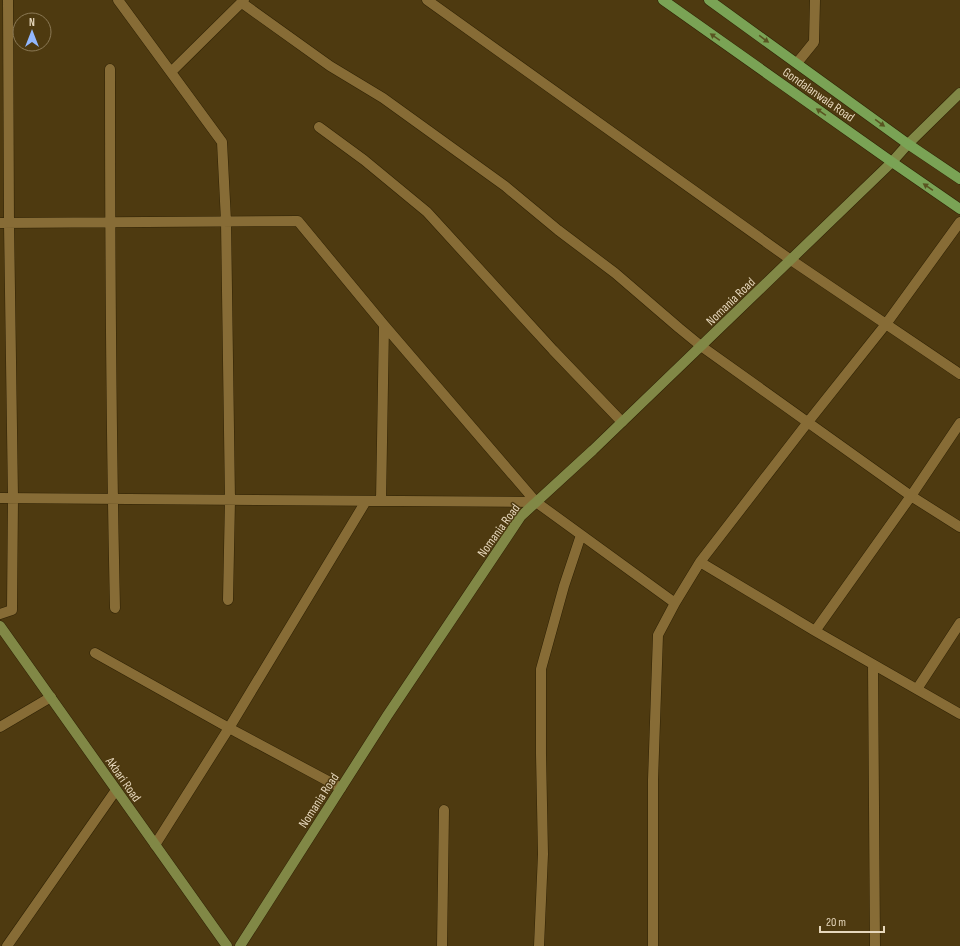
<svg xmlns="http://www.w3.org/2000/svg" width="960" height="946" font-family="'Sofia Sans Condensed',sans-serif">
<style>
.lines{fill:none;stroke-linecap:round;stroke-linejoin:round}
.street-casing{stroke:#2f2205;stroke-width:11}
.secondary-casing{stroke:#2f2205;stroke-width:11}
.primary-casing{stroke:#2f2205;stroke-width:11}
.street{stroke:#876c36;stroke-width:10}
.secondary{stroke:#818846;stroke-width:10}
.primary{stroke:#7aa355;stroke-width:10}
.oneway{fill:#595421}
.labels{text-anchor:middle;stroke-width:3;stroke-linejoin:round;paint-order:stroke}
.street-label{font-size:13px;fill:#e6d7bc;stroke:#4e3a10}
</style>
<rect width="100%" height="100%" fill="#4e3a10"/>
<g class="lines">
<defs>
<path id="street" d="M118,0L222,142L226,221L230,500L228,600
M427,0L791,260L960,374
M242,3L330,66L383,98L505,186L558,230L615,273L679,328L701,346L911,496L960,527
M797,63L814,42L815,0
M110,69C110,249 111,428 115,608
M171,72L244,0
M319,127L364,160L427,212L553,350L622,422
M0,223L298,221L384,325L536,502L675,603
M0,498L536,502
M381,501L384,325
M700,562L815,631L960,714
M0,614L12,610L13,498L9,223L8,0
M815,631L911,496L960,423
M95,653L229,728L341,788
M873,665L875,946
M917,689L960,623
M0,727L51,697
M155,845L229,728L366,501
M7,946L116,790
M442,946L444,810
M539,946L543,854L541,754V669L564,586L581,535
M653,946V780L658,635L675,603L700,562L808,422L886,324L960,222"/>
<path id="secondary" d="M0,626L227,946
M240,946L387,716L521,516L593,450L892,162L908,144L960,93"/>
<path id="primary" d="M663,0L892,162L960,209
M709,0L908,144L960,179"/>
</defs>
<use href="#street" class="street-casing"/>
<use href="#secondary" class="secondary-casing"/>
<use href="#primary" class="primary-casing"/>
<use href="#street" class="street"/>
<use href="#secondary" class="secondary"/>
<use href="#primary" class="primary"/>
</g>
<defs><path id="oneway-solid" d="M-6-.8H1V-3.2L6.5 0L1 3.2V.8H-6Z"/></defs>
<g class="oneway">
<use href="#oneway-solid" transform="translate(715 37) rotate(-145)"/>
<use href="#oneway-solid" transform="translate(764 39) rotate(36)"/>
<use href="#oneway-solid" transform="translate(821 112) rotate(-145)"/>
<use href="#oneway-solid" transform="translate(880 123) rotate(36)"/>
<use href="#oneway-solid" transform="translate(928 187) rotate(-146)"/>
</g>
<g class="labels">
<g class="street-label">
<text transform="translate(819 94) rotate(35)" y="5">Gondalanwala Road</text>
<text transform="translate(730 301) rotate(-44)" y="5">Nomania Road</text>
<text transform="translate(498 530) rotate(-54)" y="5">Nomania Road</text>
<text transform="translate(124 779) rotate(55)" y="5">Akbari Road</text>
<text transform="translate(318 800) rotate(-57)" y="5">Nomania Road</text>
</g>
</g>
<g transform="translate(32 32)"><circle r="19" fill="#4e3a10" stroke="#8b7955"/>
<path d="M0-3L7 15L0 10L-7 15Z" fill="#92b7fd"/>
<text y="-6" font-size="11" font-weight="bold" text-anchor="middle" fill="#e6d7bc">N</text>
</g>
<path d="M820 926v6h64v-6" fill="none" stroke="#e6d7bc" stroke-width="2"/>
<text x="826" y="926" font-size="12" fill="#e6d7bc" stroke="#4e3a10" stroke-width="3" paint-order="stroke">20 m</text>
</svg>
